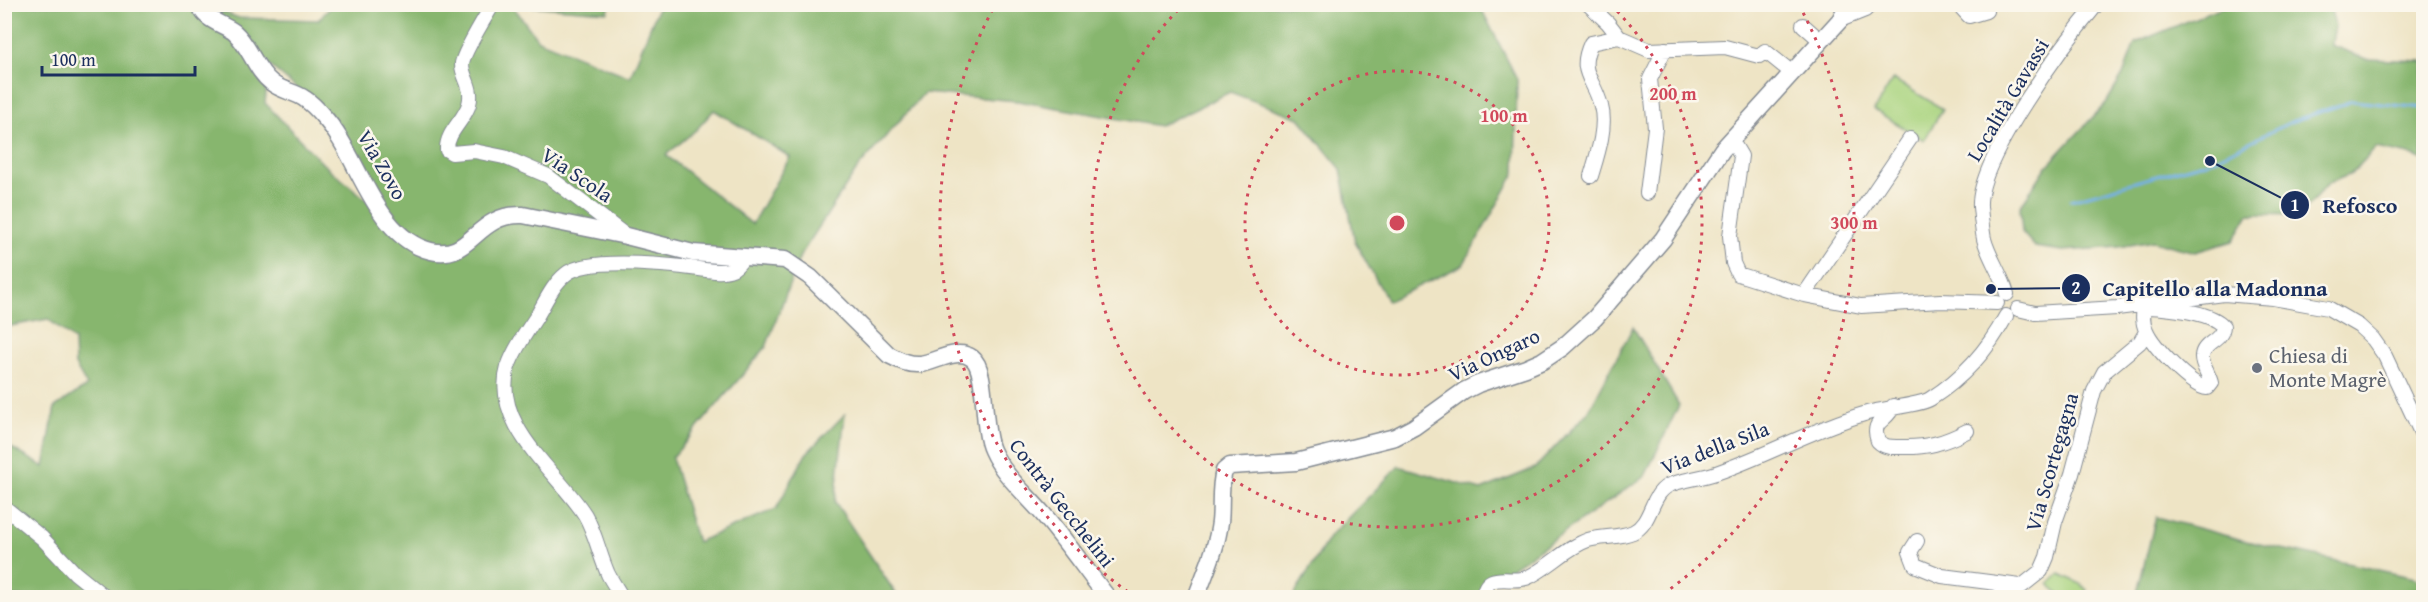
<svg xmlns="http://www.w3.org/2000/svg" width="2428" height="602" font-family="'Gentium Book Plus',serif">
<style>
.green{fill:#aad480;stroke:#62826f;stroke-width:1.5}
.forest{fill:#87b66e;stroke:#517266;stroke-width:1.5;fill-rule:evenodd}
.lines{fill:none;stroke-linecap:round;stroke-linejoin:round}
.stream{stroke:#74b1e7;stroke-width:3}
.minor-casing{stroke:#848a92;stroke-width:16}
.major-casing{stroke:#848a92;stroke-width:19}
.minor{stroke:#fff;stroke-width:14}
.major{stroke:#fff;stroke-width:16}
.ring{fill:none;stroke:#d1495b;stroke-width:3;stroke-dasharray:3 6}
.worship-dot{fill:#6b7280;stroke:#fbf7ec;stroke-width:2}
.labels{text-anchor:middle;stroke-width:5;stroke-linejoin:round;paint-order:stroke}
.street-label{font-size:21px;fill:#1b2f5e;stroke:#fbf7ec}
.worship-label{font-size:21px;fill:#5b616d;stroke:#fbf7ec;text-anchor:start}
.centre{fill:#d1495b;stroke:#fbf7ec;stroke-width:3}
.ring-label{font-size:18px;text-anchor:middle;font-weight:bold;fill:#d1495b;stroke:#fbf7ec;stroke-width:5;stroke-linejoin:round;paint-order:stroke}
.leader{fill:none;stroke:#1b2f5e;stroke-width:2}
.callout-dot{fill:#1b2f5e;stroke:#fbf7ec;stroke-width:2}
.mark-label{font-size:18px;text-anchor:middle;font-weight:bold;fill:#fff}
.callout-label{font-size:22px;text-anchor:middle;font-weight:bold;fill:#1b2f5e;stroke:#fbf7ec;stroke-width:5;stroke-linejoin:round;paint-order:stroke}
</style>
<rect width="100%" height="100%" fill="#fbf7ec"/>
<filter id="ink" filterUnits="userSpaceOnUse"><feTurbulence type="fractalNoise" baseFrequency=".0167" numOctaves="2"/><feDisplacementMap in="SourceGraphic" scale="12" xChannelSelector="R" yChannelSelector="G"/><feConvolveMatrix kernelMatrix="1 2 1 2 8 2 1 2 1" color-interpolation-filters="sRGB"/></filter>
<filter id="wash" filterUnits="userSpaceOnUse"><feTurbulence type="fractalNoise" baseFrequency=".008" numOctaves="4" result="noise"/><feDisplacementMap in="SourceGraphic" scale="24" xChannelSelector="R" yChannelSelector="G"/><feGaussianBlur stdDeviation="1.35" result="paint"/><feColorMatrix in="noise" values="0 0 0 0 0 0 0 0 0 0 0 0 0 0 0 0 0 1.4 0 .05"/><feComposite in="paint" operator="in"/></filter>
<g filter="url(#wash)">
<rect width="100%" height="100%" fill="#eee4c5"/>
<path class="green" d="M1893,79L1943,109L1924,140L1874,110Z
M2060,574L2081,584L2087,590L2082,597H2062L2049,584Z"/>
<path class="forest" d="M200,4L239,18L318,20L333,5H610L608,12L512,5L538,40L630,77L659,5H1473L1481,8L1517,79L1515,173L1463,265L1388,301L1355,242L1341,169L1299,118L1230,92L1159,126L1018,101L924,93L857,169L800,256L766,347L672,458L697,542L776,509L806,454L845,414L835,502L898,597H5V444L44,467L55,407L87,386L75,365L74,340L48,319L5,327V5ZM269,65L339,124L369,175L383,213L323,164L265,103ZM714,110L790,157L752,224L666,155L697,129Z
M2229,4L2330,5L2335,27L2331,45L2367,59L2423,61V160L2414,156L2376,148L2351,174L2329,183L2300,215L2249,214L2233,241L2195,252L2153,241L2119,247L2063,251L2035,247L2022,232L2020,207L2047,166L2106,103L2123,75L2135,43Z
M1633,327L1679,405L1645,476L1486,586L1493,597L1292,598L1330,536L1399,466L1481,490L1535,468L1588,412Z
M2156,517L2246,541L2415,578L2423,585V597H2136Z"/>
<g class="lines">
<path class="stream" d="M2071,200L2210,161L2293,121L2352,101L2424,108"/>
</g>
</g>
<g filter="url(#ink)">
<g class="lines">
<defs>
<path id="minor" d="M493,4C486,16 464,51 462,63C461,76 474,87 469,104C465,120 446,132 447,150L452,153L474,151L504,157L548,176L625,235
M1588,4L1608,23L1619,37L1649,50L1725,47L1759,56L1765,51L1791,72
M1958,4L1969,16L1986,11
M1840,20L1865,10L1871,4
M1803,25L1820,40
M1732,141L1741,156L1730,236L1733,263L1738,274L1804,295L1861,306L1940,301L1997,303
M1591,176C1597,156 1607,127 1601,106C1594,78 1577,73 1591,43L1619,37
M1647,193L1655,128L1650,79L1665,49
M2007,294C2002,275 1989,258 1984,239C1982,229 1981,218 1980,207C1977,160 2065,42 2097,4
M1804,295L1910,139
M2144,306C2165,309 2209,310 2223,326C2222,342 2203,342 2202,356C2201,364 2209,374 2211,383L2207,388C2191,387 2152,345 2146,330C2142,322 2143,314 2144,306Z
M2018,309L2035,313L2117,308L2224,294L2273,298L2328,308L2359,326L2373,339L2385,356L2424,439
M1893,406C1888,422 1870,419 1878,441C1885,448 1892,447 1901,447C1926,448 1944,443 1967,431
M4,507L42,538L75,573L106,598
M1917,541L1910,552L1915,565L1942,576L2020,586
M622,598C618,590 612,582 608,574C599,554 596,534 585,515C558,472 491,425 508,367C514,350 525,334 535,319C544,305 552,285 566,274C587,257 664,265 691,268C703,269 721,274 732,269C737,267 741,261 744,257
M1483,598C1485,569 1510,584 1526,578C1548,569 1565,548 1588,540C1603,536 1619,538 1633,532C1653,523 1650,491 1672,484C1686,479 1702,478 1716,473C1766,456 1813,429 1864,414C1879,409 1921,405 1930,399C1963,378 1988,350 2006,316
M1995,598L2022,586L2041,571L2047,557L2055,522L2072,474L2094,391L2104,372L2140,342L2146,332"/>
<path id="major" d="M200,4C202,19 223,24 234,32C250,46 255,70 272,83C282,91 296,92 305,99C311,103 317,109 322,115C359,153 373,237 431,251C472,261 475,213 523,215L626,236L693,253L785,260L810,277L889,355C899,360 908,365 920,364C936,362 957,347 972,358C988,370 981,427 992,450C1003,475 1026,494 1043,514C1066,541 1086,570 1108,598
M1196,598C1205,573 1217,548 1220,522C1222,504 1219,488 1224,471L1230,466L1296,462L1395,437L1414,427L1464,391L1478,384L1526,368L1542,361L1563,347L1595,318L1663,239L1722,150L1840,20L1848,4"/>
</defs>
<use href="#minor" class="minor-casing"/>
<use href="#major" class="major-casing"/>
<use href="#minor" class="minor"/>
<use href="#major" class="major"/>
</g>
</g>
<g class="ring">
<circle cx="1397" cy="223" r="152"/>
<path d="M1611 5A305 305 0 1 1 1183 5"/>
<path d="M1135 597A457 457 0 0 1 995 5M1799 5A457 457 0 0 1 1659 597"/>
</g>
<circle class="worship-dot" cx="2257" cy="368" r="6"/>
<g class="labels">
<g class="street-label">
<text transform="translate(2008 100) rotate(-59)" y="7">Località Gavassi</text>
<text transform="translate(382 165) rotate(60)" y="7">Via Zovo</text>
<text transform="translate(577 175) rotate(34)" y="7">Via Scola</text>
<text transform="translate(1494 355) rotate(-25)" y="7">Via Ongaro</text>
<text transform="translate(1715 448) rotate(-21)" y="7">Via della Sila</text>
<text transform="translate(2052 462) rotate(-74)" y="7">Via Scortegagna</text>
<text transform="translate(1062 503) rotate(52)" y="7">Contrà Gecchelini</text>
</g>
<g class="worship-label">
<text x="2269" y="363">Chiesa di<tspan x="2269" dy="24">Monte Magrè</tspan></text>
</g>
</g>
<circle cx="1397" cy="223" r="9" class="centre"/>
<g class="ring-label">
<text x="1673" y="100">200 m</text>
<text x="1504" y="122">100 m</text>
<text x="1854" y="229">300 m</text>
</g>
<path class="leader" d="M2210 161L2295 205M1991 289L2076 288"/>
<g class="callout-dot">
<circle cx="2210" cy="161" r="6"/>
<circle cx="1991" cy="289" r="6"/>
<circle cx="2295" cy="205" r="15"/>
<circle cx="2076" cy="288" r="15"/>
</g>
<g class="mark-label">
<text x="2295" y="211">1</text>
<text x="2076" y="294">2</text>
</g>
<g class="callout-label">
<text x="2360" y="213">Refosco</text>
<text x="2215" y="296">Capitello alla Madonna</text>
</g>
<rect width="2428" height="602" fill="none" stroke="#fbf7ec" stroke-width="24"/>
<path d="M42 66v9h153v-9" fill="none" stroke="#1b2f5e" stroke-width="3"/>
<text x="51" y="66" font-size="18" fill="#1b2f5e" stroke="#fbf7ec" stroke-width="4.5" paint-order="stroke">100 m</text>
</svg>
